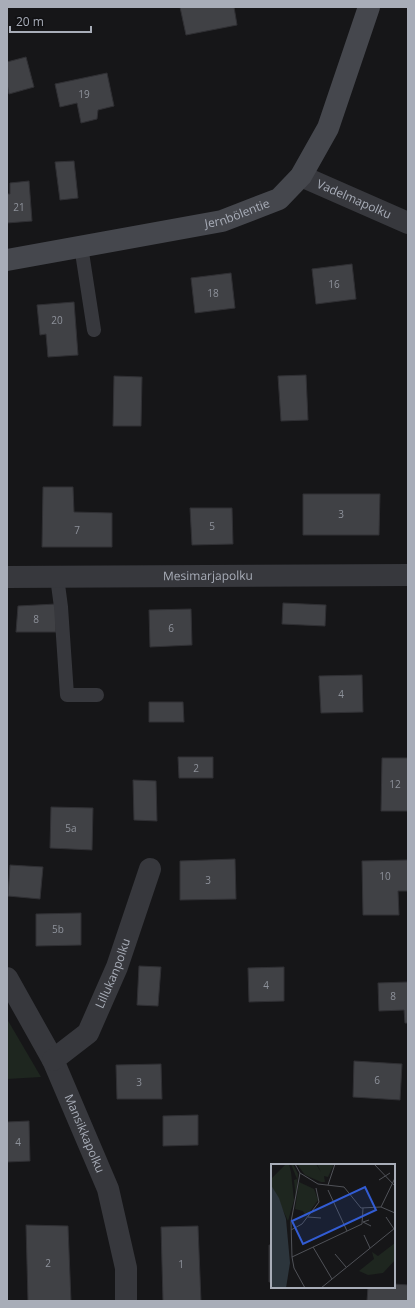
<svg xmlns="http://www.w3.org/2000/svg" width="415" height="1308" font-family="'Open Sans',sans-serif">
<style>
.green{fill:#1e261f}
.building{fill:#404145;stroke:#303034}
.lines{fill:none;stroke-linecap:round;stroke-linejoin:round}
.lane{stroke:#37383d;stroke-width:14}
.street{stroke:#37383d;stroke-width:22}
.secondary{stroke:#45474d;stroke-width:22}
.labels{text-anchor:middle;stroke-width:3;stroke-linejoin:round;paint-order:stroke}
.number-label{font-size:10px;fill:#8e929b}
.street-label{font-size:12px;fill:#a8adb8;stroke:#111113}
.inset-road{fill:none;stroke:#505258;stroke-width:1}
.view{fill:#325cd3;fill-opacity:0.15;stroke:#325cd3;stroke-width:2}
.inset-edge{fill:none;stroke:#a8adb8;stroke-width:2}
</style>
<rect width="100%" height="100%" fill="#161618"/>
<path class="green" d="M7,1019L41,1077L7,1079Z"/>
<path class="building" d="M180,7H234L237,25L186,35Z
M26,57L34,87L9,94L7,84V62Z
M107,73L114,106L98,110L97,119L81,123L77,103L60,107L55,84Z
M74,161L78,198L60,200L55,162Z
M29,181L32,221L7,223V194H10V183Z
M352,264L356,299L316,304L312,269Z
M231,273L235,308L195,313L191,278Z
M74,302L78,355L48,357L46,334L40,335L37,305Z
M306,375L308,420L281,421L278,376Z
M114,376L142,377L141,426H113Z
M43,487H73L74,512L112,513V547H42Z
M303,494H380L379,535H303Z
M190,508H232L233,544L192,545Z
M283,603L326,605L325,626L282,624Z
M56,604V632H16L18,606Z
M191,609L192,645L150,647L149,610Z
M362,675L363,712L321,713L319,676Z
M149,702H183L184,722H149Z
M178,757H213V778H179Z
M382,758H408V811H381Z
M133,780L156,781L157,821L134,820Z
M51,807L93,808L92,850L50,848Z
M235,859L236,899L180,900V861Z
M408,860V891H398L399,915H363L362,861Z
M10,865L43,867L40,899L8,896Z
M81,913V945L36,946V914Z
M139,966L161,967L158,1006L137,1005Z
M284,967V1001L249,1002L248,968Z
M408,982V1023H405L404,1010L379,1011L378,983Z
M354,1061L402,1064L400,1100L353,1097Z
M161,1064L162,1099H117L116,1065Z
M198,1115V1145L163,1146V1116Z
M29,1121L30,1161L7,1162V1122Z
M26,1225L68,1226L71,1301H28Z
M198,1226L201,1301H163L161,1227Z
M269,1245H272V1282H269Z
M394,1284L408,1285V1301H367L368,1287H394Z"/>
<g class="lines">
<path class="lane" d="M81,246L94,330
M57,577L61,607L67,695H97"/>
<g class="street">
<path id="s1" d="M301,176L408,223"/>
<path id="s2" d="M7,577L408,575"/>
<path id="s3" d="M7,978L53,1060L108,1189L126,1268V1301"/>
<path id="s4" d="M53,1060L88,1033L117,967L150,869"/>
</g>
<path class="secondary" id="s5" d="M7,260L222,221L279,199L301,176L328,128L369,7"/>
</g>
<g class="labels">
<g class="number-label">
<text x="84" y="98">19</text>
<text x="19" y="211">21</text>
<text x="334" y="288">16</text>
<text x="213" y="297">18</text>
<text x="57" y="324">20</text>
<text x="341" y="518">3</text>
<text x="212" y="530">5</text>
<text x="77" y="534">7</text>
<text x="36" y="623">8</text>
<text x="171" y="632">6</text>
<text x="341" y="698">4</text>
<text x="196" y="772">2</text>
<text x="395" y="788">12</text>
<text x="71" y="832">5a</text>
<text x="385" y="880">10</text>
<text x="208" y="884">3</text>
<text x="58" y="933">5b</text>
<text x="266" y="989">4</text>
<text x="393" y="1000">8</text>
<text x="377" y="1084">6</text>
<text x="139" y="1086">3</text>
<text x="18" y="1146">4</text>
<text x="48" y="1267">2</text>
<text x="181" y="1268">1</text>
</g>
<g class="street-label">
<text dy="4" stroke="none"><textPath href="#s1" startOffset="58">Vadelmapolku</textPath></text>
<text dy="4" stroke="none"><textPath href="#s5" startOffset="235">Jernbölentie</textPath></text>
<text dy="4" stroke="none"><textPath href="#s2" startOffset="201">Mesimarjapolku</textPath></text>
<text dy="4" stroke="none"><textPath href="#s4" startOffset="109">Lillukanpolku</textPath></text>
<text dy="4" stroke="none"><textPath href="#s3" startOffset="174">Mansikkapolku</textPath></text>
</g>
</g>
<g transform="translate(271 1164)">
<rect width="124" height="124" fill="#161618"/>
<path d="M15,0H18L20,8L23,36L17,57L0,21V15ZM20,0H22L27,10L25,35L23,16L26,15ZM26,0H45L50,8L46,0H63L57,13L53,12L54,18H50L34,11ZM28,18L43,25L47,36L35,53L32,47L24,45ZM124,79V96L112,109L97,111L88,107L103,95L101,88L107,92Z" fill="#1e261f"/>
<path d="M0,21L8,34L15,55L19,99L15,124H0Z" fill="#2c353c"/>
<path class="inset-road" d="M24,0L29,9L20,58L21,93L23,104L34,124M103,0L124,22M29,9L47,20L73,23L90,44L110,43L124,49M108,16L119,9M57,21L64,0M57,26L76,67M110,43L124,14M37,53L50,54M115,53L123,65M98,56L92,58L100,62M20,66L31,60L48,38L45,24M93,71L99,84M42,83L61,115M64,90L75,103M21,93L91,60L92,44M50,124L124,64"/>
<path class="view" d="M94,23L105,46L32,80L21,57Z"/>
<rect width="124" height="124" class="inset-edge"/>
</g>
<rect width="415" height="1308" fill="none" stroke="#a8adb8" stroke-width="16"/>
<path d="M10 26v6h81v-6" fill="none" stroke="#a8adb8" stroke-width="2"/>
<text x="16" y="26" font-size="12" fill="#a8adb8" stroke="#111113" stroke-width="3" paint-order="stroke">20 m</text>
</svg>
